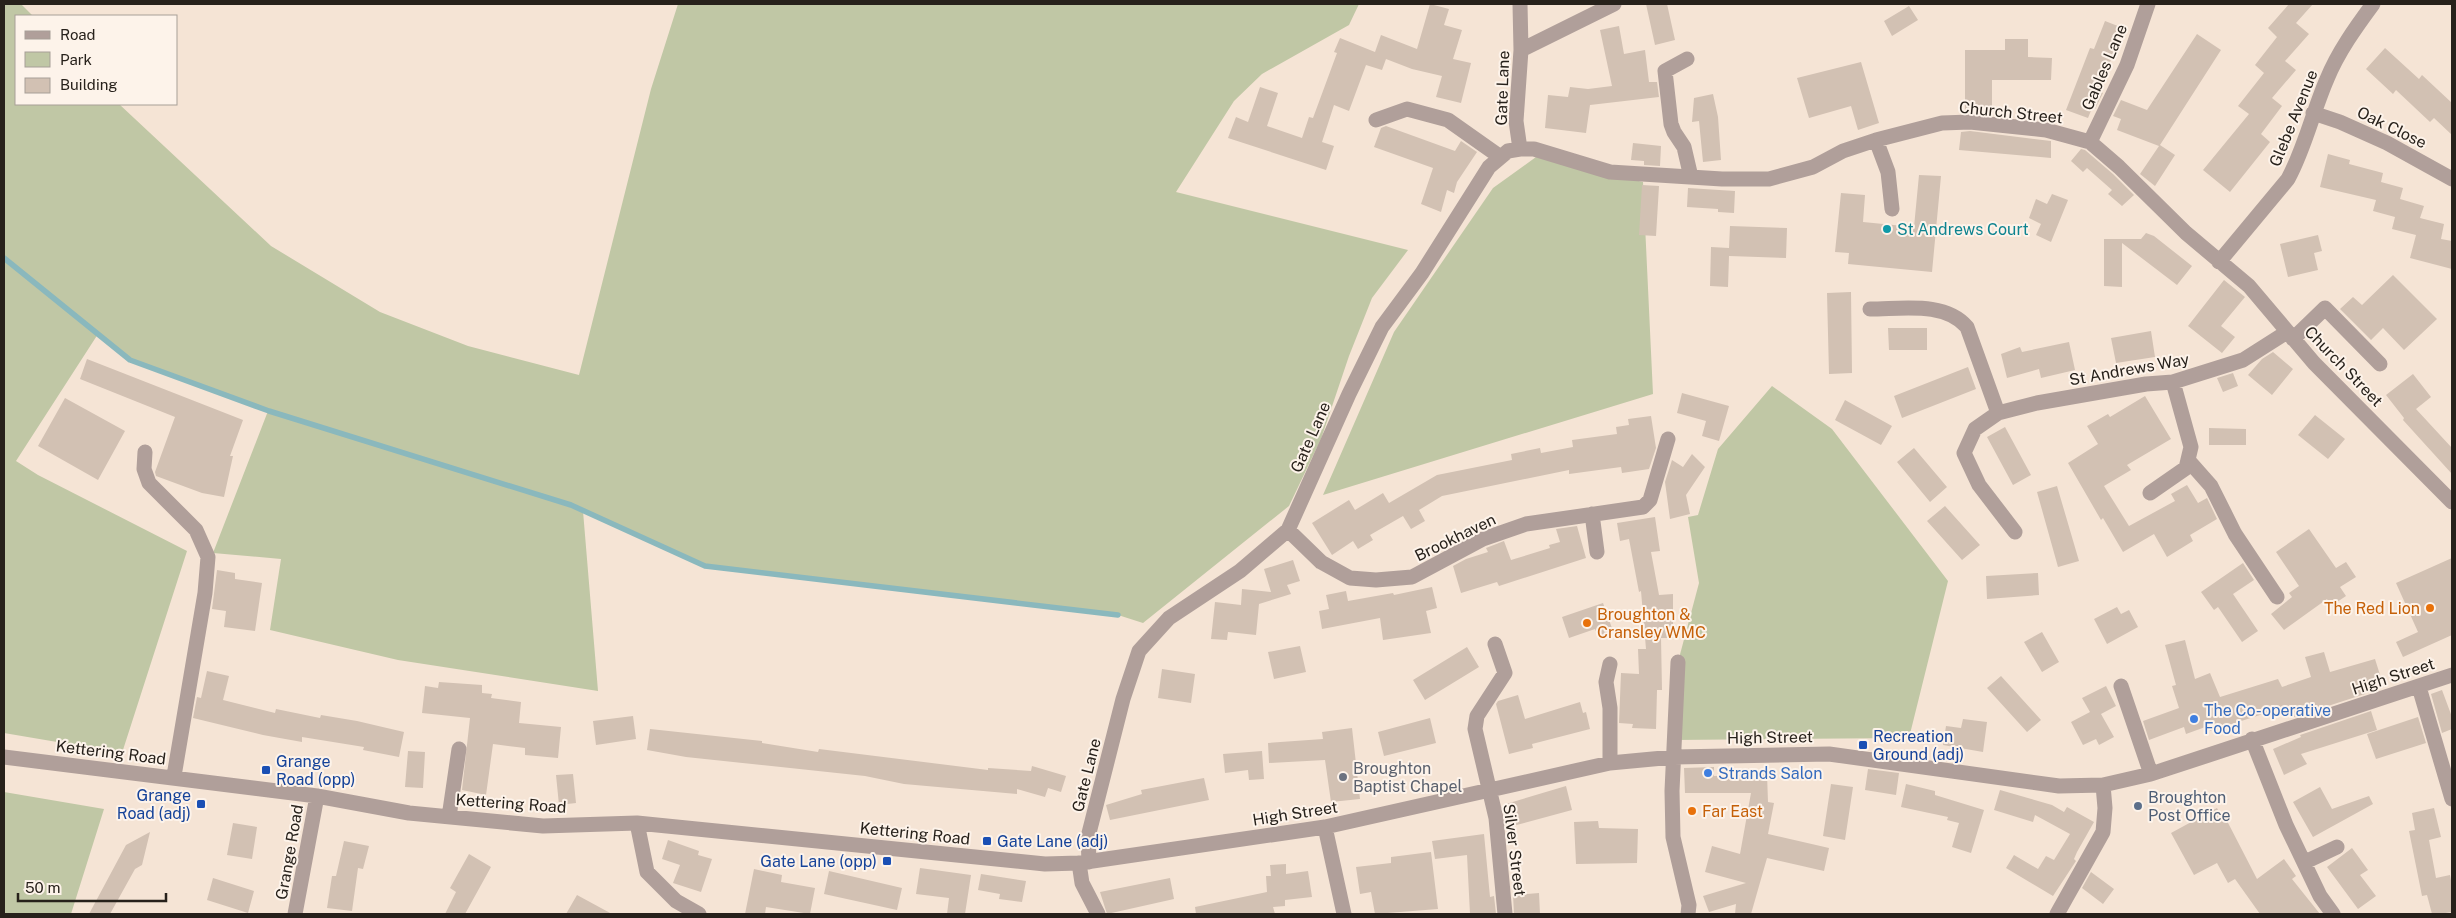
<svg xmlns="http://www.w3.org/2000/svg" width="2456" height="918" font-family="'Public Sans',sans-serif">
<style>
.green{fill:#c0c7a5}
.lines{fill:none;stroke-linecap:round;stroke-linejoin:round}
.stream{stroke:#8ab8bd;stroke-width:5.5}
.building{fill:#d2c1b3}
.minor{stroke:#b09f9a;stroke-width:15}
.culture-dot{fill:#0f9aa8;stroke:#fdf3ea;stroke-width:2}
.food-dot{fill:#e8710a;stroke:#fdf3ea;stroke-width:2}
.shop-dot{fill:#3f7fe0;stroke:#fdf3ea;stroke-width:2}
.transit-dot{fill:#1a4fb4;stroke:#fdf3ea;stroke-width:2}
.worship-dot{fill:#6b7280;stroke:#fdf3ea;stroke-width:2}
.service-dot{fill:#5c6f8a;stroke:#fdf3ea;stroke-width:2}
.labels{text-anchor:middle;stroke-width:4;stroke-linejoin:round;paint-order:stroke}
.street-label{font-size:16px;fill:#27211b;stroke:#fdf3ea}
.culture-label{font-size:16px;fill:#0d838f;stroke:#fdf3ea;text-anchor:start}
.food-label{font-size:16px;fill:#c56008;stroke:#fdf3ea;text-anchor:start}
.shop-label{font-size:16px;fill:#366cbe;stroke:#fdf3ea;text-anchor:start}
.transit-label{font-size:16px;fill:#164399;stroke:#fdf3ea;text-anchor:start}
.worship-label{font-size:16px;fill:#5b616d;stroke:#fdf3ea;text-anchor:start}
.service-label{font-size:16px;fill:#4e5e75;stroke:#fdf3ea;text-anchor:start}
</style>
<rect width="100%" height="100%" fill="#f5e4d5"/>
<path class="green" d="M4,4H21L33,16H16V104H119L271,246L380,312L468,346L579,375L651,89L678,4H1359L1349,25L1262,74L1234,101L1176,192L1408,250L1372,298L1349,356L1321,439L1289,506L1143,623L1118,615L705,566L583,511L598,691L398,660L270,630L281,559L213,553L268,411L130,360L98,334L16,461L38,475L187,551L122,753L4,733Z
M1536,157L1643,182L1653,394L1323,495L1394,332L1493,188Z
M1772,386L1832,429L1948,581L1909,738L1675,740L1678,662L1699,583L1688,517L1698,515L1718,449Z
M4,792L104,809L71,914H4Z"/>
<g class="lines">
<path class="stream" d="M4,258L130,360L269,411L571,505L705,566L1118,615"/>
</g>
<path class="building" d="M1430,4L1449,9L1444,25L1462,30L1453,59L1471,63L1461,103L1436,97L1442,76L1412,69L1386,59L1382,70L1366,65L1349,111L1334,105L1322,142L1334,146L1326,170L1228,138L1236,117L1248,122L1260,87L1278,93L1267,126L1302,138L1309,117L1313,118L1337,53L1334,52L1340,38L1375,52L1381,35L1417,49Z
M1646,4H1667L1675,40L1655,45Z
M2289,4H2313L2296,23L2309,34L2285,61L2296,70L2272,98L2282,106L2261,134L2270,142L2230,192L2203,170L2249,114L2238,106L2264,73L2255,65L2277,37L2268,28Z
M1909,6L1918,20L1892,36L1884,21Z
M2105,21L2123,28L2099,91L2103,93L2095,109L2092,108L2088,118L2066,110L2090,48L2094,49Z
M1619,26L1624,54L1645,50L1649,82H1657L1659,97L1590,105L1586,133L1545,128L1548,95L1568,97L1570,87L1588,89L1612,86L1600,30Z
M2197,34L2221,50L2160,145L2175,155L2155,186L2140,174L2159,146L2117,130L2121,119L2113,116L2121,100L2147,110Z
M2005,39H2028V57L2052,58L2051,80H1992V115L1965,113V50H2005Z
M2385,48L2419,79L2422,75L2452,103V135L2434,118L2430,122L2396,90L2393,94L2366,69Z
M1861,62L1879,123L1858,130L1851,106L1809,118L1797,78Z
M1713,94L1718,117L1721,160L1703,162L1699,121L1692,122L1694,98Z
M1386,126L1455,151L1461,141L1477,152L1457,182L1454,193L1447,190L1441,212L1421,204L1433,168L1374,147L1381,128Z
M1970,131L2051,141V158L1959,150L1961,132Z
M1633,143L1661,146L1660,166L1644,165V161L1631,160Z
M2081,149L2085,150L2113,174L2121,182L2119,183L2121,182L2134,195L2122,206L2108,194L2112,190L2087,168L2083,172L2071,161Z
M2328,154L2350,160L2349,164L2383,173L2381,182L2403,188L2400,199L2424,206L2420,218L2444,224L2441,239L2452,241V269L2410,258L2416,235L2392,229L2395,217L2373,211L2376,200L2320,187Z
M1919,175L1941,176L1932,272L1848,264L1849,253L1835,252L1841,193L1865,195L1863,222L1914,227Z
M1642,185L1659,186L1656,236L1639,235Z
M1688,188L1735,191L1734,213L1718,212V209L1687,207Z
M2052,194L2068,200L2051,242L2036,235L2041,224L2029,218L2036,199L2047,204Z
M1730,226L1787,228L1786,258L1729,256L1728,287L1710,286L1711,247L1729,248Z
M2146,233L2154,236L2192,266L2177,285L2122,243V287L2104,286V239H2141Z
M2318,235L2322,251L2314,253L2318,270L2288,277L2280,244Z
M2393,275L2437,319L2404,350L2383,328L2371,340L2340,309L2353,297L2362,305Z
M2224,280L2245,297L2221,326L2235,337L2222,353L2188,326Z
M1851,292L1852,373L1829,374L1827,293Z
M1888,328H1927V350H1889Z
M2151,331L2155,357L2116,363L2111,338Z
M2069,342L2075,370L2041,378L2039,369L2007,378L2001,354L2020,347L2022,352Z
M2273,352L2293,369L2272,395L2248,375L2262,359Z
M87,359L243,420L230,456H233L224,497L202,493L156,476L155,472L175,417L80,379Z
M1968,367L1976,389L1902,418L1894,396Z
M2233,373L2238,386L2223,392L2217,378Z
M2413,374L2431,397L2416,409L2452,448V474L2403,420L2404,418L2386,395Z
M1682,393L1729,406L1719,441L1702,436L1706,421L1677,413Z
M2145,396L2171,439L2127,465L2131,470L2104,486L2129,526L2175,501L2171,494L2187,485L2198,503L2207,498L2217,519L2190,535L2193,541L2167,557L2154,534L2123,552L2103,518L2101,520L2068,463L2098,444L2087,426L2108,414L2110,417Z
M65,398L125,431L98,480L38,446Z
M1845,400L1892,426L1881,445L1835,420Z
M2315,415L2345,439L2328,459L2298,435Z
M1651,416L1656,448L1649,469L1622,473L1621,467L1569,474V470L1442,496L1419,510L1425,521L1411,529L1403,516L1370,535L1373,540L1358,549L1353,541L1332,555L1312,523L1349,500L1355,510L1383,493L1389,503L1437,475L1512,460L1511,454L1540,448L1541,453L1573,447L1572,440L1617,434L1616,427L1629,425L1628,419Z
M2005,427L2031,475L2013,485L1987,437Z
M2209,428L2246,429V445H2209Z
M1914,448L1947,487L1930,502L1897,462Z
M1692,454L1705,467L1686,495L1690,514L1670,519L1665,482L1672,460L1683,467Z
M2057,486L2079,561L2058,567L2037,492Z
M1945,506L1980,545L1962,560L1927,521Z
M1655,517L1660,551L1651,552L1659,595L1673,594V638H1661L1662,690H1657L1656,729L1632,728L1633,724L1619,723L1621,673L1639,674L1638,649H1646L1641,591L1639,592L1629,539L1620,541L1617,523Z
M1577,526L1586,558L1499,586L1497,582L1461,593L1453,566L1466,559L1488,552L1486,548L1504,541L1511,560L1550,548L1549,545L1560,542L1556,529Z
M2309,529L2336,568L2346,562L2356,577L2340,587L2346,596L2331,606L2327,599L2284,630L2271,614L2292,597L2289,593L2299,586L2276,552Z
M2452,558V635L2403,657L2396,642L2418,632L2396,583Z
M1293,560L1300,581L1287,585L1291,594L1259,604L1256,635L1228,632L1227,640L1211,639L1215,602L1241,605L1242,589L1271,592L1264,569Z
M2243,563L2254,580L2233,594L2258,631L2242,642L2218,607L2214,610L2201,592Z
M217,570L235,573V579L262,583L255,631L224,627L226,611L212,609Z
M2038,573L2039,595L1987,599L1986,576Z
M1432,587L1437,608L1426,611L1431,633L1383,640L1380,618L1322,629L1319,611L1329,609L1326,595L1346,591L1348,601L1393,593L1394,595Z
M1603,603L1613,631L1598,636L1595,629L1569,638L1562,617Z
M2117,607L2121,614L2129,610L2138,627L2107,644L2094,619Z
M2042,632L2059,662L2042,672L2024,642Z
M2185,640L2195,679L2210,673L2220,697L2278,679L2282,687L2311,677L2305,657L2324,652L2330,672L2375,659L2381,678L2362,683L2365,694L2294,717L2291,705L2210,731L2208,726L2186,734L2184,727L2149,740L2143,721L2179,708L2172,686L2176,685L2165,645Z
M1300,646L1306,672L1274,679L1268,652Z
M1467,647L1479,667L1425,700L1413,680Z
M1162,669L1195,674L1191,703L1158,698Z
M207,671L229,676L223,700L275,713L276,709L320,718L321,715L357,721L404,732L399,757L363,750L364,747L302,737V742L263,735L193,718L197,697L201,698Z
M2001,676L2041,720L2027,732L1987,688Z
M439,682L482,685V693L492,694L491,698L521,702L519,723L561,727L558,758L525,755V748L493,744L486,795L462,790L470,718L422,713L425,686L438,688Z
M2106,686L2116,706L2101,714L2114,737L2099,745L2096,739L2083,745L2071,722L2090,712L2082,698Z
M2442,690L2452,717V729L2442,733L2431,694Z
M1518,695L1525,719L1580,702L1583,713L1586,712L1590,729L1532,744L1533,748L1509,754L1496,704L1498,701Z
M2371,711L2377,730L2301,754L2307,764L2284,775L2273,749L2301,737L2300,735Z
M633,716L636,739L596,745L593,721Z
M2418,717L2426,743L2376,759L2367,734Z
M1430,718L1436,743L1384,756L1378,732Z
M1963,719L1987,722L1983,752L1943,745L1946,726L1961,728Z
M1352,728L1360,799L1331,802L1325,760L1269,763L1268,743L1323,739L1322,732Z
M650,729L762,741V743L818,752L819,749L988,770V768L1031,771L1032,766L1066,776L1061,792L1048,788L1045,797L1017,789V794L904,784L865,776L686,757L647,750Z
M408,751L425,752L423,788L405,787Z
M1262,751L1264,779L1249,780L1248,770L1225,773L1223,754Z
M1714,767V776L1767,774L1768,802L1774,803L1768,834L1829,848L1824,871L1767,858L1751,914H1735L1736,904L1709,912L1703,896L1746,883L1705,872L1712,846L1740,854L1751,793H1685L1684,768Z
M1868,769L1899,773L1896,795L1865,790Z
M573,774L576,803L559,805L556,775Z
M1204,778L1209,800L1110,820L1106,805L1142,794L1141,790Z
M1831,784L1853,787L1845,840L1823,836Z
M1906,784L1935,791V795L1984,810L1971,853L1952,847L1959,823L1947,820L1948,817L1901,807Z
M1566,786L1572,810L1509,827L1506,804Z
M2320,787L2332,809L2369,796L2373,804L2313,837L2293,802Z
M2000,790L2052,805L2064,812L2067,807L2094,822L2077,852L2074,859L2076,861L2053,896L2006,868L2014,855L2038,869L2046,856L2054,860L2070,834L2035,815L2033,822L1994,810Z
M2217,808L2222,818L2225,817L2257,879L2284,859L2296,876L2292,879L2320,914H2260L2235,879L2228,883L2217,863L2194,875L2171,833Z
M2434,808L2441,837L2429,840L2436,878L2450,875L2452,886V912L2439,914H2432L2427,895L2422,896L2409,831L2415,830L2412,813Z
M1598,821L1599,828L1638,829L1637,863L1576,864L1574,822Z
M233,823L257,827L252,859L227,855Z
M150,832L142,865L135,869L110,914H89L126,845Z
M1484,834L1490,897L1494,896L1496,914H1470L1467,855L1435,859L1432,841Z
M668,840L699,851L698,855L712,859L701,892L673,883L680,865L662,859Z
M344,841L369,846L363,869L358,868L352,911L327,908L332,876H336Z
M2352,848L2368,870L2360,875L2376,896L2358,909L2327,867Z
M1431,852L1438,909L1375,914L1371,892L1360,894L1356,867L1391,863V857Z
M469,854L491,867L465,914H445L456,892L450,888Z
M1286,864V874L1308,871L1312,897L1285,900V906L1273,907L1275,914H1196L1195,907L1267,892L1266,876H1271L1270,865Z
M920,868L971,875L965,914H947L949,898L916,894Z
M754,869L782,875L781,882L815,888L810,914L766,907L765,914H745Z
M829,871L902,888L897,910L824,894Z
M2091,872L2114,889L2103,904L2082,888Z
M981,874L1026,881L1022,902L999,899L1000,894L978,890Z
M213,878L254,891L248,913L207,900Z
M1170,878L1174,899L1107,914L1100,892Z
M1539,893L1540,914H1514L1513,895Z
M577,895L612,914H566Z"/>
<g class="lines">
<path class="minor" d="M1521,50L1614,4
M1687,59L1665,71L1671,124L1674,132L1684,147L1691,177
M2313,113L2340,122L2387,143L2452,179
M1376,120L1407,109L1448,120L1499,156
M1876,140L1888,172L1892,209
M2090,142L2127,65L2148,4
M1520,149H1534L1610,172L1722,179H1769L1813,167L1843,151L1876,140L1942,123L1970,122L2046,130L2090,142L2119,167L2186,233L2249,286L2314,363L2452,502
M2219,262L2288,179C2305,148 2313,111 2327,79C2338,52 2356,27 2373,4
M1870,309C1902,309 1945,301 1967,327L1998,413L1975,429L1964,453L1979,485L2015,532
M2293,339L2325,308L2380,364
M1998,413L2037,403L2146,384L2173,382L2243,360L2287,332
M145,452L144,469L149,483L196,530L208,557L205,593L174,776
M2188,460L2211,486L2235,534L2277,597
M2150,493L2186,468L2191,447L2173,382
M1592,514L1597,552
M1288,530L1321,562L1350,578L1376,580L1412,577L1483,539L1526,524L1643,507L1650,500L1668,439
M1495,644L1505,673L1477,716L1475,729L1496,818L1505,914
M1678,662L1672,791L1673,837L1689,905L1688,914
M1610,664L1606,682L1610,708V763
M2121,686L2151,774
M2419,687L2452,799
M2252,739L2286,825L2320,896L2333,914
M4,757L317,796L409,813L543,826L637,823L1045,864L1079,863L1325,827L1610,763L1674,757L1829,754L2059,786L2103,785L2151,774L2452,675
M449,817L459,749
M637,823L647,872L676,901L699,914
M1325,827L1344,914
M1089,862L1088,837L1123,699L1139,651L1169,618L1240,571L1288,530L1349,394L1382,327L1422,273L1489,167L1508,151L1520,149L1516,121L1521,50L1520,4
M2305,862L2337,847
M1079,863L1082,883L1098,914
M295,914L317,796
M2057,914L2103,832L2105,808L2103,785"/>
</g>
<circle class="culture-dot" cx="1887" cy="229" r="5"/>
<g class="food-dot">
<circle cx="2430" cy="608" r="5"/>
<circle cx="1587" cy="623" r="5"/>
<circle cx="1692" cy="811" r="5"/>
</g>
<g class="shop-dot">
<circle cx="2194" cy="719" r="5"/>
<circle cx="1708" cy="773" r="5"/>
</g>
<g class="transit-dot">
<rect x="1858" y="740" width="10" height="10" rx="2.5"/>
<rect x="261" y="765" width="10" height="10" rx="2.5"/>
<rect x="196" y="799" width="10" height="10" rx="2.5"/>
<rect x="982" y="836" width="10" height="10" rx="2.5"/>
<rect x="882" y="856" width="10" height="10" rx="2.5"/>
</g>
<circle class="worship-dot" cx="1343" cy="777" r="5"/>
<circle class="service-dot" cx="2138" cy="806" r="5"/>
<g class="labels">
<g class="street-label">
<text transform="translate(2104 67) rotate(-67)" y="6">Gables Lane</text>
<text transform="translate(1502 88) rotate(-88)" y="6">Gate Lane</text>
<text transform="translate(2011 112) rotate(6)" y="6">Church Street</text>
<text transform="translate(2293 118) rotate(-68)" y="6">Glebe Avenue</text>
<text transform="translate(2392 127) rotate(26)" y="6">Oak Close</text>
<text transform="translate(2344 366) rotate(46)" y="6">Church Street</text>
<text transform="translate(2129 369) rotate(-10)" y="6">St Andrews Way</text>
<text transform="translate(1310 437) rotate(-66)" y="6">Gate Lane</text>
<text transform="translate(1455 537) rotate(-26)" y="6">Brookhaven</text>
<text transform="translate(2393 676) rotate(-18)" y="6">High Street</text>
<text transform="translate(1770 737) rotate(-1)" y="6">High Street</text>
<text transform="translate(111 752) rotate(7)" y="6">Kettering Road</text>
<text transform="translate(1086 775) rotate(-76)" y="6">Gate Lane</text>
<text transform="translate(511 803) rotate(4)" y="6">Kettering Road</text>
<text transform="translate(1295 813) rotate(-9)" y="6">High Street</text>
<text transform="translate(915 833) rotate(6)" y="6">Kettering Road</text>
<text transform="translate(1515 850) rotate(83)" y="6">Silver Street</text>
<text transform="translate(289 852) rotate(-80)" y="6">Grange Road</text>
</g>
<g class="culture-label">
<text x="1897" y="235">St Andrews Court</text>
</g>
<g class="food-label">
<text x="2420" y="614" text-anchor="end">The Red Lion</text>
<text x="1597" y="620">Broughton &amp;<tspan x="1597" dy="18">Cransley WMC</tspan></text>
<text x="1702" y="817">Far East</text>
</g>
<g class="shop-label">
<text x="2204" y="716">The Co-operative<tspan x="2204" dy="18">Food</tspan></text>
<text x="1718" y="779">Strands Salon</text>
</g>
<g class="transit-label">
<text x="1873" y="742">Recreation<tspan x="1873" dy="18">Ground (adj)</tspan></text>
<text x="276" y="767">Grange<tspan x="276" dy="18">Road (opp)</tspan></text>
<text x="191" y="801" text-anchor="end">Grange<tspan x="191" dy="18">Road (adj)</tspan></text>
<text x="997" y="847">Gate Lane (adj)</text>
<text x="877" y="867" text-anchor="end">Gate Lane (opp)</text>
</g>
<g class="worship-label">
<text x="1353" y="774">Broughton<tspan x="1353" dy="18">Baptist Chapel</tspan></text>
</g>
<g class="service-label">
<text x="2148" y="803">Broughton<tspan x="2148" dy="18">Post Office</tspan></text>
</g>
</g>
<rect width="2456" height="918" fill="none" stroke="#27211b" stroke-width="10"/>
<rect x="15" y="15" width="162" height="90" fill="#fdf3ea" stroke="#a79f97"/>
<rect x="25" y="31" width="25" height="8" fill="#b09f9a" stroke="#a79f97"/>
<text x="60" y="40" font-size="15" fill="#27211b">Road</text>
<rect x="25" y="52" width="25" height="15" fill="#c0c7a5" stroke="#a79f97"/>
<text x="60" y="65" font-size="15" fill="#27211b">Park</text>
<rect x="25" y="78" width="25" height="15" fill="#d2c1b3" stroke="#a79f97"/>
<text x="60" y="90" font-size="15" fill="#27211b">Building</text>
<path d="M18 893v8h148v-8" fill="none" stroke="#27211b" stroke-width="2.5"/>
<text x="25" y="893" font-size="15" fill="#27211b" stroke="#fdf3ea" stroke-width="4" paint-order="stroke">50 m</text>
</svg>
